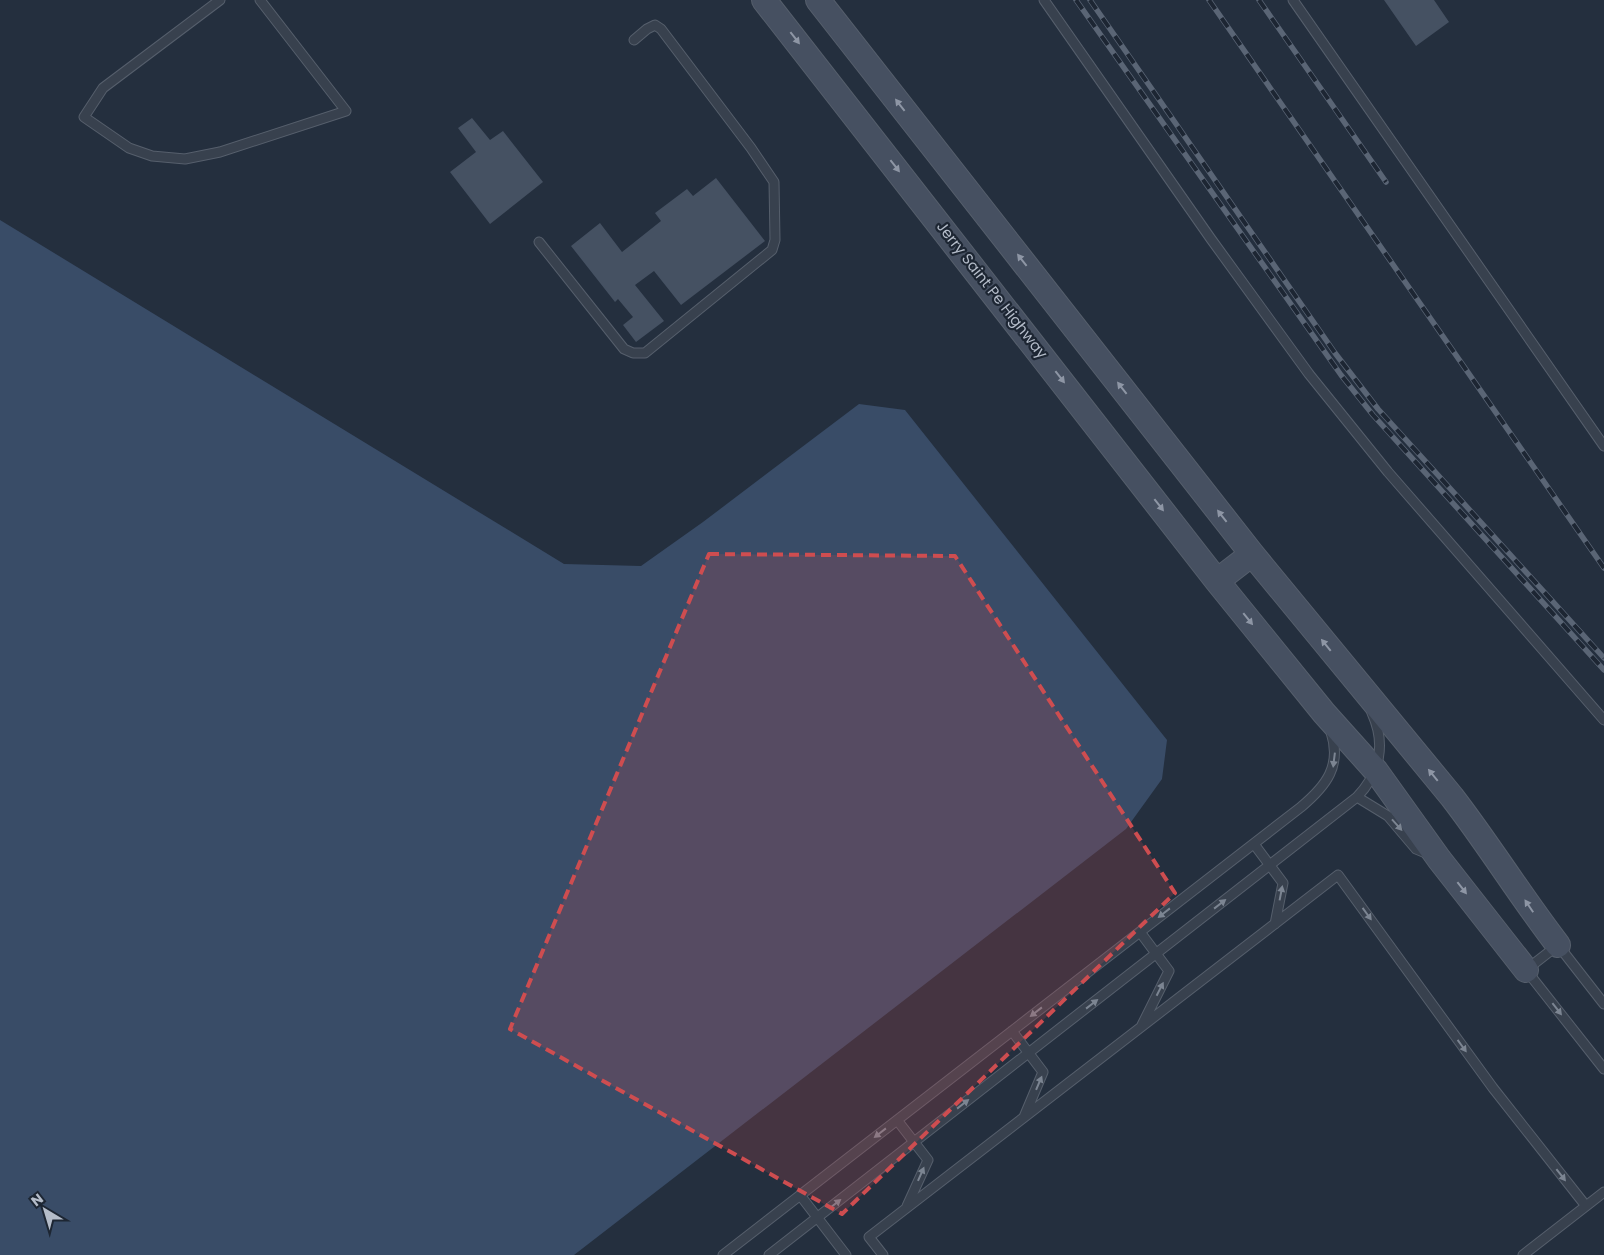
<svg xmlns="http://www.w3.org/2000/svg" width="1604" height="1255" font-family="Poppins,sans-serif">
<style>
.water{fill:#394c67}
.building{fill:#455162}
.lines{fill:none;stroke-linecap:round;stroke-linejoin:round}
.service-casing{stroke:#565f6c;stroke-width:11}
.secondary-casing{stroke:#565f6c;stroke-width:26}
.service{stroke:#38414e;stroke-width:9}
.secondary{stroke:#465061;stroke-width:24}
.rail-casing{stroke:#5a6575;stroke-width:5.5}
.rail{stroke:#1d2633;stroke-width:4;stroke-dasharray:11;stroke-linecap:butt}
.oneway{fill:#8e96a5}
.oneway2{fill:#7c8592}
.marked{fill:#ce4d50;fill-opacity:0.2;stroke:#ce4d50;stroke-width:4;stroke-dasharray:10 6;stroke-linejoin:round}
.labels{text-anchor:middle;stroke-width:4.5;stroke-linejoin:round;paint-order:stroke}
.street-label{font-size:15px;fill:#b4bcc9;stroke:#1d2633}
</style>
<rect width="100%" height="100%" fill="#242f3e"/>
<path class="water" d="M0,220L564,564L641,566L703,522L859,404L905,410L1167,740L1162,779L1126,829L574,1255H0Z"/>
<path class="building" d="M1384,0H1434L1449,22L1416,46Z
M472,118L490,140L503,131L543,182L490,224L450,172L476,152L458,128Z
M716,178L765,241L681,305L654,271L635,285L664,321L636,342L623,325L633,317L618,299L615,302L571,246L600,223L622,252L661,221L655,213L687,189L693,196Z"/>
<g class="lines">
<defs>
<path id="service" d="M220,0L103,88L84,117L129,148L152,156L185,159L220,152L346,111L260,0
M1044,0L1211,239L1309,374L1388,472L1604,720
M1293,0L1604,446
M539,242L624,349L633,353H645L772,250L775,240L774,182L751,148L661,29L655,25L647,29L634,40
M1357,797L1388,816L1416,849L1428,854
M1254,844L1283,883L1275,924
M1140,932L1169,971L1142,1025
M1604,1004L1558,945L1526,970L1604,1069
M1012,1031L1043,1072L1024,1117
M897,1120L928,1160L907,1206
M800,1195L846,1255
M723,1255L1301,807C1326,786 1342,766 1331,732
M769,1255L1357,797C1380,773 1386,744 1372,713
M883,1255L869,1237L1338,875L1493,1088L1586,1206
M1523,1255L1604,1192"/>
<path id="secondary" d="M764,0L1217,581L1324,713L1376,771L1439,859L1526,970
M818,0L1252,554L1452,797C1489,845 1521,897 1558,945
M1217,581L1252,554"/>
</defs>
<use href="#service" class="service-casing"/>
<use href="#secondary" class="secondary-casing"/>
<use href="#service" class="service"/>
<use href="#secondary" class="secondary"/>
<defs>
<path id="rail" d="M1076,0L1341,375L1373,415L1604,670
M1090,0L1335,353L1378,409L1604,658
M1209,0L1604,568
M1259,0L1386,182"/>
</defs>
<use href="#rail" class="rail-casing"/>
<use href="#rail" class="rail"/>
</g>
<defs><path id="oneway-solid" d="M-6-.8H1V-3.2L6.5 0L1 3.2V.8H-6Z" transform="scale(1.25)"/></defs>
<g class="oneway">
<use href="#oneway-solid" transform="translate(795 38) rotate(52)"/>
<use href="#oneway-solid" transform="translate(900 105) rotate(-128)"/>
<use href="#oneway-solid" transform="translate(895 166) rotate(52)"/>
<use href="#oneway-solid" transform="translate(1022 260) rotate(-128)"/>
<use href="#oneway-solid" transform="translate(1060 377) rotate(52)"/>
<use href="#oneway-solid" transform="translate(1122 388) rotate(-128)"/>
<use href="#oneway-solid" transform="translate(1159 505) rotate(52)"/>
<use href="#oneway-solid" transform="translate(1222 516) rotate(-128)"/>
<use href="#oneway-solid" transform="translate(1248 619) rotate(51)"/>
<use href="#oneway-solid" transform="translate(1326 645) rotate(-129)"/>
<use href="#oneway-solid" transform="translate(1433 775) rotate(-129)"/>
<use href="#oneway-solid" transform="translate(1462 888) rotate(52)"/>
<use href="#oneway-solid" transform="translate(1529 906) rotate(-124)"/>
</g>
<g class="oneway2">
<use href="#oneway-solid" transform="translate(1334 760) rotate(97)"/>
<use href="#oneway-solid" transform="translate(1397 825) rotate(48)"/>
<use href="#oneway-solid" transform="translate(1281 893) rotate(-79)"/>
<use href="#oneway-solid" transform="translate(1220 904) rotate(-38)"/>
<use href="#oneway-solid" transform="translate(1164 913) rotate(142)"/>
<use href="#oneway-solid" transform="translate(1367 914) rotate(54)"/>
<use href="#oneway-solid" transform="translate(1160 989) rotate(-63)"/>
<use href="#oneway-solid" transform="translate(1092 1004) rotate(-38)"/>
<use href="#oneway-solid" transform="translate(1557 1009) rotate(52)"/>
<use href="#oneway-solid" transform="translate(1036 1012) rotate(142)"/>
<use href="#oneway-solid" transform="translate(1462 1046) rotate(54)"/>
<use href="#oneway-solid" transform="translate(1039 1083) rotate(-67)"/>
<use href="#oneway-solid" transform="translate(963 1104) rotate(-38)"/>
<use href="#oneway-solid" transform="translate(880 1133) rotate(142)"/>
<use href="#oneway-solid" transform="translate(921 1174) rotate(-66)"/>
<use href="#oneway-solid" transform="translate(1561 1175) rotate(52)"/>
<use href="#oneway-solid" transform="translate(835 1204) rotate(-38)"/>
</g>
<path class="marked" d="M709,554L955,556L1175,893L842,1214L510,1029Z"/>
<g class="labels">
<g class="street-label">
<text transform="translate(992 290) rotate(52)" y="5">Jerry Saint Pe Highway</text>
</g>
</g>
<g transform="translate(45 1210) rotate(322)" stroke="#1d2633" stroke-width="4" paint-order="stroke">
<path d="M0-4L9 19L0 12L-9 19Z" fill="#b4bcc9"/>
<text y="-8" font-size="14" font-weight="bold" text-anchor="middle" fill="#b4bcc9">N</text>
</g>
</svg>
